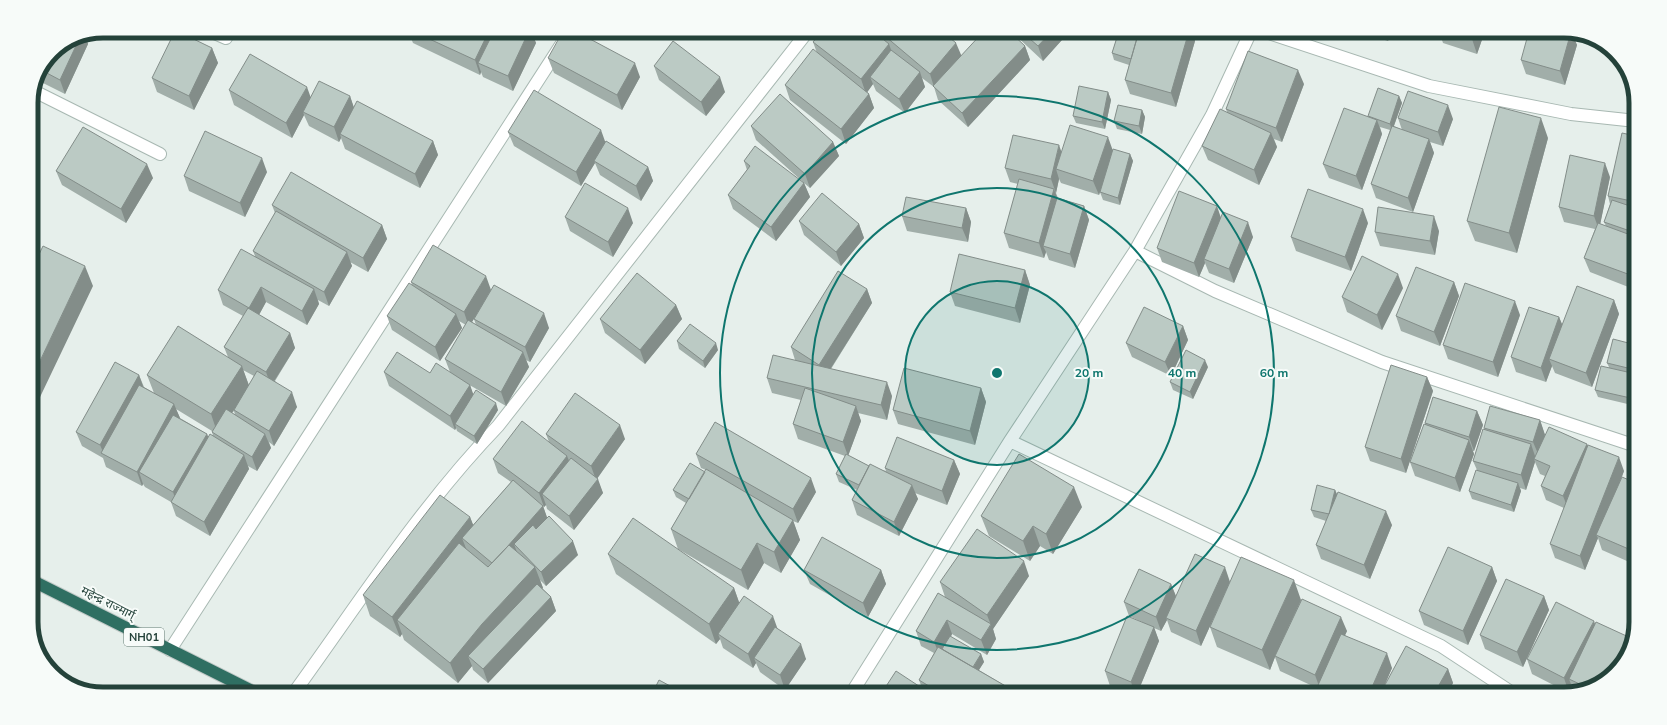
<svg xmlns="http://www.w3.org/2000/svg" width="1667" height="725" font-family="Mulish,'Noto Sans Devanagari',sans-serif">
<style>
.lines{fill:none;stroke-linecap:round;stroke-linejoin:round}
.street-casing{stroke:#a8b8b2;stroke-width:14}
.highway-casing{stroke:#c2cac8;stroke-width:14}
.street{stroke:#fff;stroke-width:12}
.highway{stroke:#2f6f62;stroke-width:12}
.wall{fill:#a1aea9;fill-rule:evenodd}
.shaded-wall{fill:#838d89}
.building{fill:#bbcac4;stroke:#838d89}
.ring{fill:none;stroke:#0f766e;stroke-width:2}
.labels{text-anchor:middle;stroke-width:4;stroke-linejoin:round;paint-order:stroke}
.shield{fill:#f7fbf9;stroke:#637a73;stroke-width:1}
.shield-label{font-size:11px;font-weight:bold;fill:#24423a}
.street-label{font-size:12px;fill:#24423a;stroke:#f7fbf9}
.rim{fill:none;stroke:#24423a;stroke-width:5}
.centre{fill:#0f766e;stroke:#f7fbf9;stroke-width:2}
.ring-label{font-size:12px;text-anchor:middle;font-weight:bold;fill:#0f766e;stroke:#f7fbf9;stroke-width:4;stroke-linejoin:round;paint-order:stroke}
</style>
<rect width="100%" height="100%" fill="#e6efeb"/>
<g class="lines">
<defs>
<path id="street" d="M210,31L226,38
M1263,31L1429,86L1571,114L1636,121
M34,91L160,154
M1135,251L1215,291L1382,362L1636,446
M1010,441L1441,646L1514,694
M170,650L570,31
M293,694C359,603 420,507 498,426L808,31
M851,694L1010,441L1135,251L1212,115L1251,31"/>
<path id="highway" d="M31,580L258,694"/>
</defs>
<use href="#street" class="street-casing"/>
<use href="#highway" class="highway-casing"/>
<use href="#street" class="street"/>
<use href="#highway" class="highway"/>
</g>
<path class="wall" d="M408,31H531L536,43L513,91L483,77L481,72L480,75L413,43Z
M822,31H942L961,56L1025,46L1030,60L968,127L938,100L934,87L922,78L925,87L905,113L876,91L873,84L867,92L869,94L874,108L846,144L790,100L785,85L817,53L813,42Z
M1011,31H1070L1043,61L1012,32Z
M1119,31H1191L1195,41L1176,107L1130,94L1125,80L1129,65L1114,60L1112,53Z
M1357,31H1391L1388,41Z
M1439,31H1485L1477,54L1443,43Z
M1564,31L1578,34L1576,39H1574L1577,45L1565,85L1526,74L1521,60Z
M85,35L88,44L65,94L39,81L52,52L76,36Z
M212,48L218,63L194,110L157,92L152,78Z
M548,58L640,77L622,110L554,73Z
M654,66L725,92L706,116L659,80Z
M1304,84L1282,142L1274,139L1277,147L1259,185L1208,160L1202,146L1227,112L1226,109Z
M229,90L311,97L350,96L354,108L433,141L438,155L420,188L345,149L341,138L339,142L309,126L304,115L292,138L234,105Z
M1108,92L1111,100L1105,129L1076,123L1073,116Z
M1399,96L1402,103L1394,126L1402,130L1398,118L1453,119L1443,146L1430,142L1434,153L1413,212L1376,198L1371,184L1390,130L1380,127L1382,134L1362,190L1329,178L1323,164L1369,117L1368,116Z
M1142,110L1145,117L1142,134L1117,129L1114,121Z
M751,126L833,142L839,156L810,188L804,183L810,197L776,241L733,209L728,195L747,170L744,161L803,182L756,140Z
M508,132L606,142L648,167L653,181L641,201L600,175L595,163L581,186L514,146Z
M1636,136V290L1590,272L1584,258L1595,229L1564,222L1559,207L1610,177L1600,224L1606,226L1604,222L1610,204L1608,196Z
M1548,138L1517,253L1475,241L1467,221Z
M1113,151L1130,154L1133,161L1120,205L1103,200L1100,192L1109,165L1099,195L1061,183L1059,179L1056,193L1058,198L1084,206L1089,220L1075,268L1049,260L1046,252L1044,258L1009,248L1004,233L1018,184L1010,182L1005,168L1061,152Z
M56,171L153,178L126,223L62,185Z
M267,172L245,217L189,191L184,176Z
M272,205L382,225L387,239L368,272L350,262L352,266L329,306L318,300L319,304L307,325L266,302L259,315L290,333L295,348L275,381L297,407L274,446L269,442L271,448L257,471L248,466L249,469L210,536L176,516L171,502L145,487L143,484L142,486L106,467L103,458L82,446L76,432L139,375L144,387L154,393L147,375L228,357L224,347L243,316L223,305L218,290L255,256L253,251L275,213ZM243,370L254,376L249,385ZM176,409L212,431V432L213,436L208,437L207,434L180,418ZM234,411L235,415L232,413Z
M966,208L971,222L968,242L907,231L902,216Z
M565,217L633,223L613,257L570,231Z
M1221,217L1253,237L1234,283L1209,273L1205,263L1199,277L1162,262L1157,248Z
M799,221L859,224L864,238L841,266L804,235Z
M1368,223L1351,271L1296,251L1291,237Z
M1439,231L1435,255L1380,246L1375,232Z
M1025,270L1030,285L1020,323L955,306L950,292Z
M411,282L491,290L549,328L530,362L526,360L529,367L506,406L466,383L470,385L473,395L498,410L477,444L457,431L456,428L455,430L389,386L384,372L430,373L450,372L445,359L466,325L459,321L462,328L440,361L392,330L387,316L412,285ZM484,303L474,319L476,325L472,322Z
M1454,282L1459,296L1440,346L1401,331L1396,316Z
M1403,288L1382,330L1347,312L1342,297Z
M867,289L872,303L831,369L892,396L887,420L858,413L861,421L848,456L869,466L886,471L885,468L954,460L960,474L947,505L915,493L918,499L899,536L857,515L852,500L857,490L839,482L836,474L845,456L798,439L793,424L801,400L772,393L767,378L795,360L791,347Z
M1614,300L1619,314L1592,387L1555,373L1552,366L1546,382L1516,372L1511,357L1559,317L1562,325Z
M676,305L682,319L645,364L605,333L600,319Z
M1520,315L1498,377L1448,359L1443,345Z
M1183,326L1188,340L1171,376L1132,357L1126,343Z
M677,341L718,350L705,368L679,349Z
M1636,345V406L1598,397L1595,390L1609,367L1607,363Z
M1208,367L1193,399L1173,390L1170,382Z
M1427,377L1433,391L1406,473L1370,461L1365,447Z
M981,388L986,402L975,445L898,424L893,410Z
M1477,411L1483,425L1474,451H1473L1474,454L1460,492L1415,476L1410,462L1425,424V423Z
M1540,420L1545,435L1544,438L1587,444L1588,446L1624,471L1620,482L1636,565L1602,550L1598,538L1585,570L1555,558L1550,544L1564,508L1546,500L1541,486L1545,476L1540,474L1535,462L1526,490L1520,488L1521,491L1514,512L1472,499L1469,491L1477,470L1473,461L1485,430L1484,428Z
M546,434L625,439L597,479L603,493L574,530L547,509L546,505L544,507L543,506L547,518L578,555L546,586L540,580L543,588H542L551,597L556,611L488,683L473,670L472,666L458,683L404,640L402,634L400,637L370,616L363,595L470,517L473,525L511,482L498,473L493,459L549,442Z
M696,454L816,492L798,523L793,521L800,540L781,573L764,563L748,590L678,549L671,529L686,503L676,497L673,490L705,472L706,470L701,468Z
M1335,490L1337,494L1392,525L1370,579L1321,559L1316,545L1326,521L1314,517L1311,510Z
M1082,507L1053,554L1040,546L1030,561L989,536L981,516Z
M608,554L734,588L739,602L778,629L806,659L785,690L760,672L756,663L753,668L723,648L720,639L716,644L616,574Z
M1492,567L1497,581L1468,645L1424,625L1419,611Z
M804,570H881L886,584L868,617L810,584Z
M1029,576L993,629L996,639L987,655L952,634L951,637L981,654L984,662L979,670L1009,688L1011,694H881L922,688L919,680L934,653L921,646L916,631L945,597L940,582Z
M1230,582L1201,646L1171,632L1167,620L1161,631L1154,628L1159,641L1137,694H1130L1110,686L1105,671L1142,622L1129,616L1124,602L1171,584L1176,596Z
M1544,596L1549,610L1523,667L1485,649L1480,635Z
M1301,600L1347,631L1345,635L1392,668L1382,690L1448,669L1453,683L1447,694H1314L1317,688L1280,671L1275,657L1270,670L1217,647L1210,627Z
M1595,624L1604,682L1574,691L1572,687L1569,693L1532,674L1527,659Z"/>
<path class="shaded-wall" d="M489,31H497L478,63L481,72L480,75L475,60Z
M529,31H531L536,43L513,91L508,76Z
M1052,31H1070L1043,61L1038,46Z
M1189,31H1191L1195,41L1176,107L1171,93Z
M1384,31H1391L1388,41Z
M1474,31H1485L1477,54L1472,39Z
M1571,32L1572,33L1577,45L1565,85L1560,71Z
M1574,33L1578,34L1576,39Z
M81,35H85L88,44L65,94L60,80Z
M956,43L962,57L934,87L930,74Z
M889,44L894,58L870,77L873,84L866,94L861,79Z
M1025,46L1030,60L968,127L962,113Z
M212,48L218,63L194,110L189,96Z
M635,63L640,77L622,110L617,95Z
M1298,70L1304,84L1282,142L1276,128Z
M920,72L925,87L905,113L899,99Z
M720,77L725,92L706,116L701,102Z
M307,87L312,101L303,112L304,115L292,138L286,123Z
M1108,92L1111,100L1105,129L1102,122Z
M869,94L874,108L846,144L841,129Z
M350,96L355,111L340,134L341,138L339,142L334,127Z
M1399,96L1402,103L1392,131L1390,124Z
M1448,105L1453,119L1443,146L1438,132Z
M1142,110L1145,117L1142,134L1139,126Z
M1541,118L1548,138L1517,253L1509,233Z
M1377,120L1382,134L1362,190L1356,176Z
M601,130L606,144L594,161L595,163L581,186L576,172Z
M1271,133L1277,147L1259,185L1254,170Z
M1108,137L1113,151L1099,195L1093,181Z
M1429,139L1434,153L1413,212L1408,198Z
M433,141L438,155L420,188L415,174Z
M833,142L839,156L810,188L805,174Z
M1059,145L1064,159L1056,169L1059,179L1056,193L1051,179Z
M1130,154L1133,161L1120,205L1118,198Z
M262,158L267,172L245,217L240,203Z
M1605,163L1610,177L1599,230L1594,216Z
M147,164L153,178L126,223L121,209Z
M648,167L653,181L641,201L636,186Z
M804,183L810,197L776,241L771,227Z
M1054,189L1059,203L1043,246L1046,252L1044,258L1039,243Z
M1084,206L1089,220L1075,268L1070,254Z
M1217,206L1222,221L1204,259L1205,263L1199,277L1194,263Z
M628,208L633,223L613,257L608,242Z
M966,208L971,222L968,242L962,228Z
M1363,209L1368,223L1351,271L1345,257Z
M1434,216L1439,231L1435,255L1430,241Z
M1248,222L1253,237L1234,283L1229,269Z
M859,224L864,238L841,266L836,252Z
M382,225L387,239L368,272L363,258Z
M347,252L352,266L329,306L324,292Z
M85,266L93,286L31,416V380Z
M1025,270L1030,285L1020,323L1015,308Z
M1398,274L1403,288L1382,330L1377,315Z
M486,276L491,290L469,327L464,312Z
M1454,282L1459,296L1440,346L1434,332Z
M261,287L266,302L255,322L249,308Z
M314,289L319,304L307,325L302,311Z
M867,289L872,303L824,379L819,365Z
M1614,300L1619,314L1592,387L1586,373Z
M1515,301L1520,315L1498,377L1493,362Z
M676,305L682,319L645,364L640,350Z
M544,313L549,328L530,362L525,347Z
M456,314L462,328L440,361L435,347Z
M1559,317L1565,331L1549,359L1552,366L1546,382L1541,368Z
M1183,326L1188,340L1171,376L1165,362Z
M290,333L295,348L271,386L266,372Z
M716,343L718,350L705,368L703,361Z
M523,352L529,367L506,406L501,392Z
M1205,360L1208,367L1193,399L1190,392Z
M242,366L249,386L218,435L211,414Z
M139,375L144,389L104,454L100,445Z
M1427,377L1433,391L1406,473L1401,459Z
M887,382L892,396L887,420L881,405Z
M470,385L475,399L455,424L456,428L455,430L450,416Z
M981,388L986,402L975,445L970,431Z
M292,392L297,407L274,446L269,431Z
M496,403L498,410L477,444L474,436Z
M174,404L180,418L139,472L143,484L142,486L137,472Z
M856,406L861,421L848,456L843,442Z
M1477,411L1483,425L1474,451L1469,437Z
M1540,420L1545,435L1539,456L1533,442Z
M620,425L625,439L596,480L591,466Z
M207,434L213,449L178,507L173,492Z
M265,434L271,448L257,471L252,457Z
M1469,440L1474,454L1460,492L1455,478Z
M1531,444L1536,459H1534L1535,462L1526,490L1521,475Z
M1587,444L1593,458L1569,511L1563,496Z
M244,455L249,469L210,536L204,522Z
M567,456L573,470L542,494L546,505L544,507L539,493Z
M1619,457L1624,471L1599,536L1596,535L1598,538L1585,570L1580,556Z
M954,460L960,474L947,505L942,491Z
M811,478L816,492L798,523L793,509Z
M598,479L603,493L574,530L569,516Z
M1518,483L1521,491L1514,512L1511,505Z
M912,485L918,499L899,536L894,522Z
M1074,487L1082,507L1053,554L1046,534Z
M1335,490L1338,497L1329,514Z
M543,506L548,520L514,544L518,555L492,564Z
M1386,511L1392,525L1370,579L1364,565Z
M470,517L478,537L462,538L467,551L397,620L402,634L400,637L392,617Z
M793,520L800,540L781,573L774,552Z
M1033,526L1040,546L1030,561L1023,541Z
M1636,538V565L1631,550Z
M573,541L578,555L546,586L541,572Z
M757,543L764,563L748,590L741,570Z
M1024,561L1029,576L993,629L996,639L987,655L981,640L991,625L987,615Z
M535,567L543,588L490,644L468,656L472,666L458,683L450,663L482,624Z
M1225,567L1230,582L1201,646L1196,631Z
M1492,567L1497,581L1468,645L1463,631Z
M881,570L886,584L868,617L863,603Z
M1294,580L1301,600L1275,656V657L1270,670L1262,650Z
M1171,584L1177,599L1166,618L1167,620L1161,631L1156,617Z
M734,588L741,608L718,634L720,639L716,644L709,624Z
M1544,596L1549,610L1523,667L1517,652Z
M551,597L556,611L488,683L483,669Z
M773,616L778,630L754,658L756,663L753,668L748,654Z
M1341,617L1347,631L1320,689L1315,675Z
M947,620L952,634L940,656L934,642Z
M1594,621L1599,635L1569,679L1572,687L1569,693L1564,678Z
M1154,627L1159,641L1137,694H1135L1131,682Z
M801,644L806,659L785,690L780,675Z
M1387,653L1392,668L1381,694H1369Z
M981,654L984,662L975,676L973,668Z
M1448,669L1453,683L1447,694H1434Z
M1009,688L1011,694H1005Z"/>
<path class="building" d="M175,31H177L212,48L189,96L152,78Z
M412,31H489L475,60Z
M494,31H529L508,76L478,63Z
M563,31H575L635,63L617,95L548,58Z
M822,31H873L889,44L861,79L813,42Z
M879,31H942L956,43L930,74Z
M984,31H1009L1025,46L962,113L933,86Z
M1021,31H1052L1038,46Z
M1119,31H1139L1131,59L1112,53Z
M1139,31H1189L1171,93L1125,80Z
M1446,31H1474L1472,39Z
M1529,31H1564L1571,32L1560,71L1521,60Z
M81,35L60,80L43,71L52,52L76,36Z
M673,41L720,77L701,102L654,66Z
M813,49L869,94L841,129L785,85Z
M891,50L920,72L899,99L870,77Z
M1248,51L1298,70L1276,128L1226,109Z
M250,54L307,87L286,123L229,90Z
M319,81L350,96L334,127L303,112Z
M1079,86L1108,92L1102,122L1073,116Z
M1378,88L1399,96L1390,124L1368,116Z
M534,90L601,130L576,172L508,132Z
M1408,91L1448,105L1438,132L1398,118Z
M780,94L833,142L805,174L751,126Z
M357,101L433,141L415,174L340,134Z
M1118,105L1142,110L1139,126L1114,121Z
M1499,107L1541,118L1509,233L1467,221Z
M1344,108L1377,120L1356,176L1323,164Z
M1220,109L1271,133L1254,170L1202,146Z
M1070,125L1108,137L1093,181L1056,169Z
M1392,126L1429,139L1408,198L1371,184Z
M83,127L147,164L121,209L56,171Z
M205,131L262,158L240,203L184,176Z
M1622,133L1636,136V202L1608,196Z
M1013,135L1059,145L1051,179L1005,168Z
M606,141L648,167L636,186L594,161Z
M755,146L804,183L771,227L728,195L750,166L744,161Z
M1113,149L1130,154L1118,198L1100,192Z
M1570,155L1605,163L1594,216L1559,207Z
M291,172L382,225L363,258L272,205Z
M1019,179L1054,189L1039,243L1004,233Z
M585,183L628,208L608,242L565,217Z
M1308,189L1363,209L1345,257L1291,237Z
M1179,191L1217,206L1194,263L1157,248Z
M822,193L859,224L836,252L799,221Z
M906,197L966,208L962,228L902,216Z
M1057,198L1084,206L1070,254L1043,246Z
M1612,200L1636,208V233L1604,222Z
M1378,207L1434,216L1430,241L1375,232Z
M276,211L347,252L324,292L253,251Z
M1223,212L1248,222L1229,269L1204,259Z
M1598,223L1636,237V277L1584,258Z
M433,245L486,276L464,312L411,282Z
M43,246L85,266L31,380V271Z
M241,249L314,289L302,311L261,287L249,308L218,290Z
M959,254L1025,270L1015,308L950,292Z
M1362,256L1398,274L1377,315L1342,297Z
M1416,267L1454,282L1434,332L1396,316Z
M838,271L867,289L819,365L791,347Z
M637,273L676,305L640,350L600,319Z
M409,283L456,314L435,347L387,316Z
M1465,283L1515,301L1493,362L1443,345Z
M494,285L544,313L525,347L474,319Z
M1577,286L1614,300L1586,373L1549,359Z
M1144,307L1183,326L1165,362L1126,343Z
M1529,307L1559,317L1541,368L1511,357Z
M248,308L290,333L266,372L224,347Z
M468,320L523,352L501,392L445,359Z
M690,324L716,343L703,361L677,341Z
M178,326L242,366L211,414L147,375Z
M1613,339L1636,345V370L1607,363Z
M1186,350L1205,360L1190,392L1170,382Z
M397,352L430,373L436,363L470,385L450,416L384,372Z
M773,355L887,382L881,405L767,378Z
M115,362L139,375L100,445L76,432Z
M1391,365L1427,377L1401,459L1365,447Z
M1601,366L1636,374V395L1635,399L1595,390Z
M904,368L981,388L970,431L893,410Z
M257,371L292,392L269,431L234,410Z
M139,385L174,404L137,472L101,453Z
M805,388L856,406L843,442L793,424Z
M476,390L496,403L474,436L455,424Z
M575,393L620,425L591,466L546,434Z
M1433,397L1477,411L1469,437L1425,423Z
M1490,406L1540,420L1533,442L1484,428Z
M226,409L265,434L252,457L212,432Z
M173,415L207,434L173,492L139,472Z
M522,421L567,456L539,493L493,459Z
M715,422L811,478L793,509L696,454Z
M1424,424L1469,440L1455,478L1410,462Z
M1549,427L1587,444L1563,496L1541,486L1550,466L1534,459Z
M1483,429L1531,444L1521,475L1473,461Z
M210,434L244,455L204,522L171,502Z
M897,437L954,460L942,491L885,468Z
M1588,445L1619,457L1580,556L1550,544Z
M846,454L869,466L859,485L836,474Z
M1019,454L1074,487L1046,534L1033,526L1023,541L981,516Z
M571,458L598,479L569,516L542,494Z
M690,463L705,472L689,499L673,490Z
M870,464L912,485L894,522L852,500Z
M706,469L793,520L774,552L757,543L741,570L671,529Z
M1476,470L1518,483L1511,505L1469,491Z
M1622,477L1636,483V538L1631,550L1596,535Z
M513,480L543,506L507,547L492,563L462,538Z
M1317,485L1335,490L1329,514L1311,510Z
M1338,492L1386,511L1364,565L1316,545Z
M440,495L470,517L392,617L363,595Z
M549,516L573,541L541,572L514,544L533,525L536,529Z
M633,518L734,588L709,624L608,554Z
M977,529L1024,561L987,615L940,582Z
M822,537L881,570L863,603L804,570Z
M459,543L488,567L509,545L535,567L482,624L450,663L397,620Z
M1448,547L1492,567L1463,631L1419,611Z
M1195,554L1225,567L1196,631L1166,618Z
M1241,557L1294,580L1262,650L1210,627Z
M1139,569L1171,584L1156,617L1124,602Z
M1506,579L1544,596L1517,652L1480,635Z
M537,584L551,597L483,669L468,656Z
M938,593L991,624L981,640L947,620L934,642L916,631Z
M744,596L773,616L748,654L718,634Z
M1302,599L1341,617L1315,675L1275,656Z
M1556,602L1594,621L1564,678L1527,659Z
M1127,616L1154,627L1131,682L1105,671Z
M1596,622L1633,639L1631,649L1604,682L1586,687L1569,679Z
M775,627L801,644L780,675L754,658Z
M1341,634L1387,653L1369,694H1314Z
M950,636L981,654L973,667L942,649Z
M1406,646L1448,669L1434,694H1380Z
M938,647L1009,688L1005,694H942L919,680Z
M896,671L931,694H881Z
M659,680L685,694H652Z"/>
<circle cx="997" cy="373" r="92" fill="#0f766e" fill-opacity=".12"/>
<g class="ring">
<circle cx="997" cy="373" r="92"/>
<circle cx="997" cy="373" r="185"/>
<circle cx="997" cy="373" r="277"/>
</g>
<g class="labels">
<rect class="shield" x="124" y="628" width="40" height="18" rx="3"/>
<g class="shield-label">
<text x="144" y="641">NH01</text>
</g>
<g class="street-label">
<text transform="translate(108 603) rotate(27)" y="4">महेन्द्र राज्मार्ग्</text>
</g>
</g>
<path d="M0 0H1667V725H0ZM103 38H1564A65 65 0 0 1 1629 103V622A65 65 0 0 1 1564 687H103A65 65 0 0 1 38 622V103A65 65 0 0 1 103 38Z" fill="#f7fbf9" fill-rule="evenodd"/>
<path class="rim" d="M103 38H1564A65 65 0 0 1 1629 103V622A65 65 0 0 1 1564 687H103A65 65 0 0 1 38 622V103A65 65 0 0 1 103 38Z"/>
<circle cx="997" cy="373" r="6" class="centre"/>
<g class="ring-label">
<text x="1089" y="377">20 m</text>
<text x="1182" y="377">40 m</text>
<text x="1274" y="377">60 m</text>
</g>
</svg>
